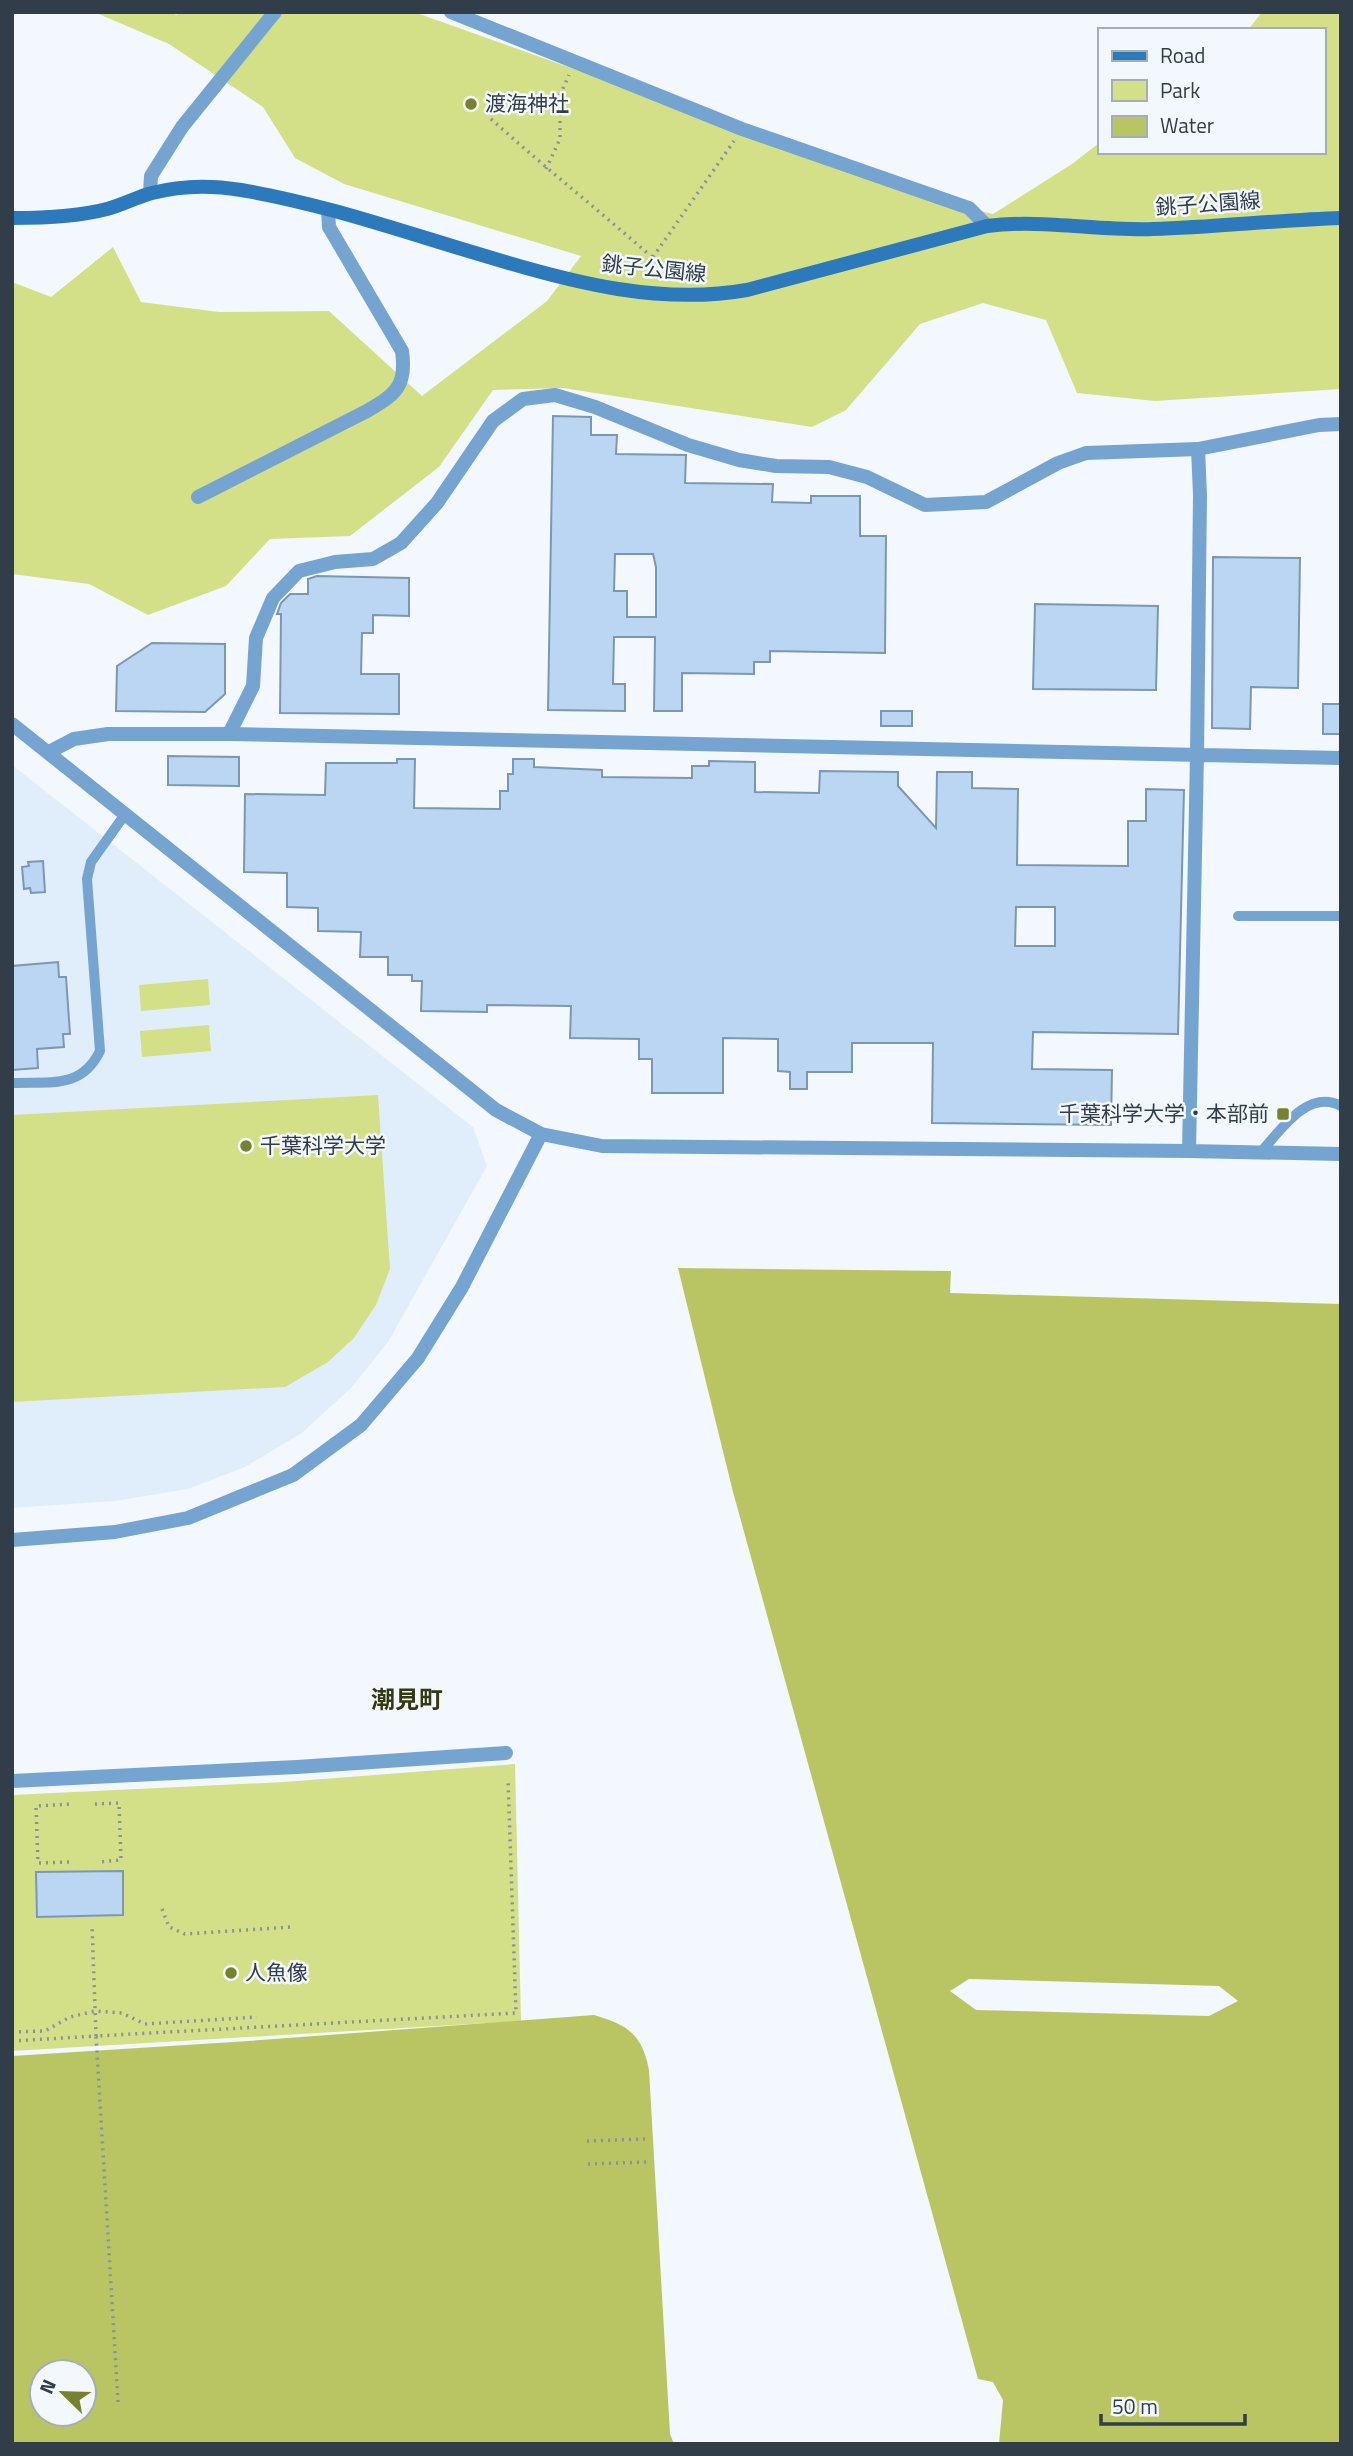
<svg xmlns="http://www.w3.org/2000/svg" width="1353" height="2456" font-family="'Titillium Web','Noto Sans JP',sans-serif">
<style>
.built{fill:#e0eefc}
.green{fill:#d4e088}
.water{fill:#b9c563;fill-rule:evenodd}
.pier{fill:#f3f8fe}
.building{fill:#bad6f2;stroke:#7c97b0;stroke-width:2;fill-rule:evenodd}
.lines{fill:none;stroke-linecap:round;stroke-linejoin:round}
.path{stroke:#89929b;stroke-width:3.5;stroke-dasharray:2 5;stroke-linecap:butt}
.service{stroke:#75a4d1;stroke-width:10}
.minor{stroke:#75a4d1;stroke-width:14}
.tertiary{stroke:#75a4d1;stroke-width:14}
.secondary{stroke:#2c7abb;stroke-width:14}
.poi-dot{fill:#78812d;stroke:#f3f8fe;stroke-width:2.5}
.labels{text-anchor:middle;stroke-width:5;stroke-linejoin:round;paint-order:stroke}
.poi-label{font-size:21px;fill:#313d48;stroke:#f3f8fe;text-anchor:start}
.street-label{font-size:21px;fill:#313d48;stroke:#f3f8fe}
.quarter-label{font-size:24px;font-weight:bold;fill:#353911;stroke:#f3f8fe}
</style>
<rect width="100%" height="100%" fill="#f3f8fe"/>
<path class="built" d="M12,765L473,1127L487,1166L388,1342L351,1388L302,1433L245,1467L188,1489L115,1501L12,1508Z"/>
<path class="green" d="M94,12H173L176,15L182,12H414L952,204L993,214L1072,164L1099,143V152H1323V30H1248L1262,12H1341V389L1155,401L1077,393L1046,320L983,303L920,324L846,410L812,427L563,388L493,390L439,467L350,536L270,539L226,586L148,615L89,584L12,574V282L51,297L113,247L141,302L219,312L329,311L422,396L547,301L581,256L344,184L295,158L263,107L169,44Z
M208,979L210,1005L141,1011L139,985Z
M209,1025L211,1051L142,1057L140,1031Z
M378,1095L390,1269L376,1305L354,1338L328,1362L285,1387L12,1402V1115Z
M515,1764L521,2021L12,2051V1795L284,1782Z"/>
<path class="water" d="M678,1268L951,1271L950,1293L1341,1304V2444H999L1003,2400L993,2382L978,2379L733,1492Z
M594,2015C628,2025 642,2034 649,2070L670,2434L674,2444H12V2056L249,2041ZM42,2372H84V2414H42Z"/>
<path class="pier" d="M969,1979L1219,1986L1238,2001L1209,2016L976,2010L950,1991Z"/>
<path class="building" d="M553,416L591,417V435H617L616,454L686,455L685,483L773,484L772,502L811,503V496H860V536H886L885,653L770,651V662H754V674L682,673V711H654L655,637H614L613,684H625V711L548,710ZM615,554H653L656,567V617H627V591H614Z
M1213,557L1300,558L1298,688L1251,687L1250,729L1212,728Z
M317,576L409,578V616L373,615V633H362L361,674H399V714L280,713L281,614H277L281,603L290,594H308V579Z
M1035,604L1158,606L1156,690L1033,689Z
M152,643L225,644V694L205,712L116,711L117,666Z
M1323,704H1341V734H1323Z
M881,711H912V726H881Z
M168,756L239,757V786L168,785Z
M397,759H415L414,808L500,809V791H508V774H513V759H534V767L602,770V777L692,778V766H709V761L755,762V792L819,793L820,771L898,772V786L936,828L937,772H972V788L1018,789L1017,865L1128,866V821H1146V789L1184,790L1178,1034L1033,1032L1032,1069L1112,1070L1111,1125L932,1123L933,1043H852V1072H807V1089H790V1072L778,1071V1039L723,1038V1093H652V1059H639V1039L570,1038L571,1006L487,1005V1012L421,1011L422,981H412V975H388V957H360L361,932L318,931V908L287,907V873L244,872L245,794L325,795L326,763H397ZM1016,907H1055V946H1015Z
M43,861L45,892L31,893L30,888L24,889L22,867L29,866L28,862Z
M58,962L59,977H66L70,1034H63L64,1047L37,1049L38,1068L12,1070V966Z
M123,1871V1915L37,1917L36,1872Z"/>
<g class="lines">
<path class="path" d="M491,119C550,172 612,221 671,274L672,279
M546,169L560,139V95L569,75
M653,257L734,141
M95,1804L119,1803L121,1860L98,1862
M69,1862L38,1863L36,1806L72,1804
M162,1909L169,1927L185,1934L291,1927
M12,2032L45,2031L70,2017L95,2011L122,2013L145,2024L257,2017
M12,2041L96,2036L92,1925
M587,2141L647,2139
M588,2164L647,2162
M118,2402L96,2036L516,2013L508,1780"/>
<path class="service" d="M1238,916H1341
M12,1083C49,1081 81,1090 100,1051L87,879L91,862L126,813
M1261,1152C1280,1131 1308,1088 1341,1106"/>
<path class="minor" d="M451,12L742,129L969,208L987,226
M198,497L367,411C396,394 407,386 402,351L329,227L328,210
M229,734L253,686L256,638L273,598L299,571L335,562L373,559L401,543L437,503L493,421L523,399L555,395L595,407L688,445L739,460L776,466L829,467L867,477L925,505L986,502L1058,463L1086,453L1198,449L1319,425L1341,424"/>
<path class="tertiary" d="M150,193L151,176L182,127L275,12
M12,724L496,1110L541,1134L602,1146L1189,1151L1341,1154
M49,752L74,739L108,734H229L1341,758
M1189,1151L1197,755L1200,495L1198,449
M12,1540L115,1532L188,1518L293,1475L361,1425L418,1358L462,1287L541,1134
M12,1781L297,1767L506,1753"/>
<path class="secondary" d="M12,218C43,218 77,217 107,209C122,205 137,197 152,193C182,185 211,185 241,190C326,204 409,234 492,258C574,283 661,305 747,290L987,226C1043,219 1097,231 1153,229C1216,227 1278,220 1341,218"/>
</g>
<g class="poi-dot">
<circle cx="471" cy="104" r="7"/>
<rect x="1276" y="1107" width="14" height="14" rx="3.5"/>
<circle cx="246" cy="1146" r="7"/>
<circle cx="231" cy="1973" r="7"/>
</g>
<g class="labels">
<g class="poi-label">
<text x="485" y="111">渡海神社</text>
<text x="1269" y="1121" text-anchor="end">千葉科学大学・本部前</text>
<text x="260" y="1153">千葉科学大学</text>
<text x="245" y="1980">人魚像</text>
</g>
<g class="street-label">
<text transform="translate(1208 204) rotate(-4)" y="7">銚子公園線</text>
<text transform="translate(654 269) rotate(6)" y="7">銚子公園線</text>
</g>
<g class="quarter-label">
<text x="407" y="1708">潮見町</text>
</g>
</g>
<rect width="1353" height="2456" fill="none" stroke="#313d48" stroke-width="28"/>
<rect x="1098" y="28" width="228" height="126" fill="#f3f8fe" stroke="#a5adb5" stroke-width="2"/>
<rect x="1112" y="51" width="35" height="10" fill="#2c7abb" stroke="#a5adb5" stroke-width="2"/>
<text x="1160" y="63" font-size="21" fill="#313d48">Road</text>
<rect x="1112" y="80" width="35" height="21" fill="#d4e088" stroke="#a5adb5" stroke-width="2"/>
<text x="1160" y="98" font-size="21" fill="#313d48">Park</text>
<rect x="1112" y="116" width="35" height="21" fill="#b9c563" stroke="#a5adb5" stroke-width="2"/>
<text x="1160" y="133" font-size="21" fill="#313d48">Water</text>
<g transform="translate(63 2393) rotate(293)"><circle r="33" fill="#f3f8fe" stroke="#a5adb5" stroke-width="2"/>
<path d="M0-5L12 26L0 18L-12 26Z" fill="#78812d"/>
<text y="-10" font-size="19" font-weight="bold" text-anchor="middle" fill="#313d48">N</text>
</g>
<path d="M1101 2414v10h144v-10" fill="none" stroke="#313d48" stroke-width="3.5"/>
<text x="1112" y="2414" font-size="21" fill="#313d48" stroke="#f3f8fe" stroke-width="5" paint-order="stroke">50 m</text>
</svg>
